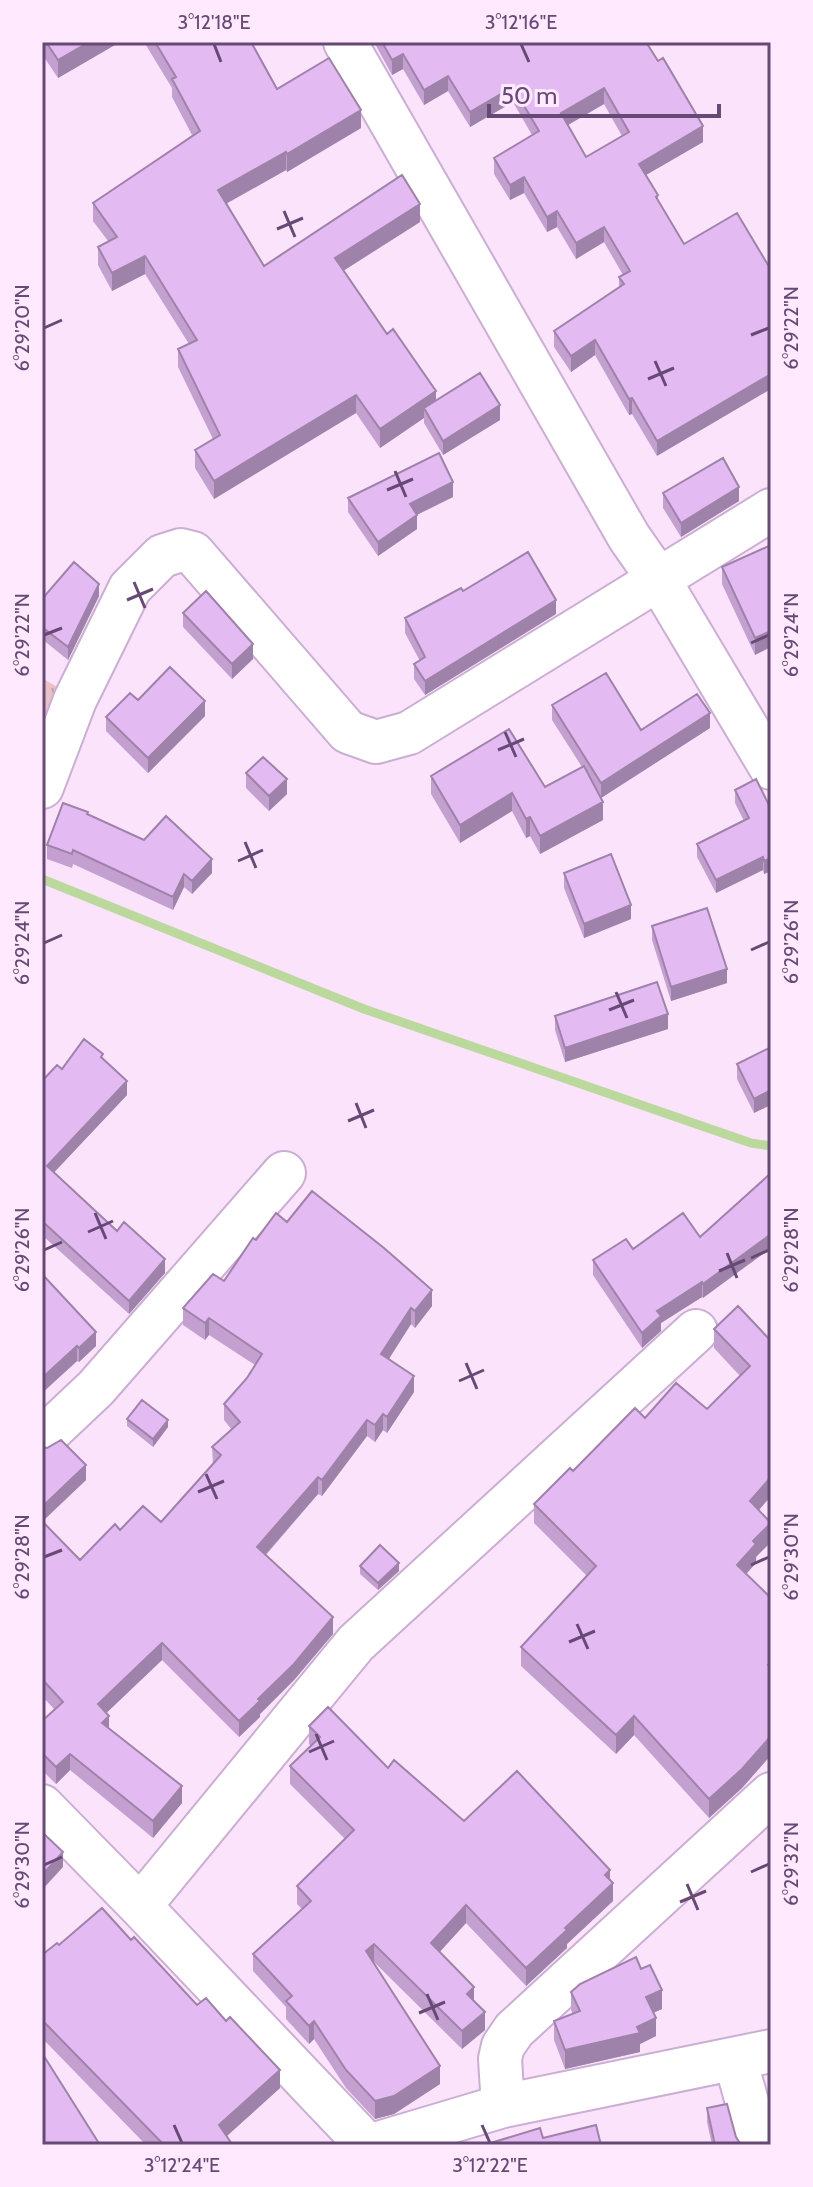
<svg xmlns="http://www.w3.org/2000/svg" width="813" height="2187" font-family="Cabin,sans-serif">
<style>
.grass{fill:url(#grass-tufts)}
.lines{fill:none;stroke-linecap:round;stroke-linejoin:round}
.stream{stroke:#bbd89d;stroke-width:9}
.minor-casing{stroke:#cbaed3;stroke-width:46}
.minor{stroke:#fff;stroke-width:42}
.wall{fill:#c3a0d0;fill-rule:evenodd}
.shaded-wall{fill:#9f82a9}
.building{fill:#e3baf2;stroke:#9f82a9;stroke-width:2;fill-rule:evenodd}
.ticks{fill:none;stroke:#674975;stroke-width:3}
.neatline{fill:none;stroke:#674975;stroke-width:3}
.ticks-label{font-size:20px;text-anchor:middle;fill:#674975}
</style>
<defs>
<pattern id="grass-tufts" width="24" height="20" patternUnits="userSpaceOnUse" patternTransform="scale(2)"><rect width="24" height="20" fill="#eac1c4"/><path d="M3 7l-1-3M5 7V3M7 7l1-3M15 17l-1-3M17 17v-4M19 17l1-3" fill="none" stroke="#c19fa4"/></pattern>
</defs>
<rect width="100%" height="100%" fill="#fbe3fc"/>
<path class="grass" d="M42,678L69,694L42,772Z"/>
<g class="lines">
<path class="stream" d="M42,879L364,1009L751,1143L771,1146"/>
<defs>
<path id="minor" d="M345,42L629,537L659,580L771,768
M42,787L75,700L130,588L162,556L181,550L193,553L348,732L376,742L409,733L771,510
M42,1439L96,1388L284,1173
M42,1806L140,1906L367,2145
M140,1906L356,1643L696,1331
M735,2059L759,2145
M503,2106L500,2059L503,2046L514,2030L771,1794
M372,2145L503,2106L771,2051"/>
</defs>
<use href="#minor" class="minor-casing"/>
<use href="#minor" class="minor"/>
</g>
<path class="wall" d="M42,42H120L58,78L42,54Z
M144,42H251L277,89L361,128L287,172L286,170L226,204L264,266L420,222L343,271L387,334L436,400L500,420L443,455L424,423V418L380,448L356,413L214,499L195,468V450L213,439L178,367V349L189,344L145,274L112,291L98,265V247L108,241L93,221V203L192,135L172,97V88Z
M374,42H646L703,142L646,175L658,195L657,456L632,414L629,415L595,355L571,372L554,347V331L619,287V277L623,275L604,242L576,259L557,227L547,232L524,193L510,200L494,174V158L532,135L513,102L470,127L448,91L424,105L403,69L392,75ZM604,104L622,136L586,157L568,125Z
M663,493L739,501L681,537L663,508Z
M453,497L417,515V529L378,556L348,512V498Z
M771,545L755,655L722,584V567Z
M463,591L556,614L425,695L414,679V664L420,661L405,633V618Z
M99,596L68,660L42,639V599Z
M183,613L253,659L232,679L183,627Z
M138,700L205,716L148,773L106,731V717Z
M552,705L641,730L710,728L601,798L603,820L540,854L530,836L526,838L512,811L460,843L431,794V776L545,787L582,767L552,720Z
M246,773L287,794L269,811L246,788Z
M735,790L771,809V871L764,874L763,870L716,893L697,857V844L744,821L735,803Z
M88,814L212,873L192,894L184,887L173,910L73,864L72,868L47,859V845Z
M564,873L631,919L584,938L564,888Z
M652,926L727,983L671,1001L652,940Z
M555,1016L668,1029L565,1062L555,1030Z
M771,1047L754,1113L737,1079V1064Z
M103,1059L127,1095L53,1173L165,1273L129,1314L42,1235V1081L62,1069Z
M771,1173L703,1298L702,1297L661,1323V1331L642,1348L593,1275V1260L633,1249L700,1237Z
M287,1222L432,1306L415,1328L411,1324L389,1359L414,1392L387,1433L383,1430L375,1442L367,1436L322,1496L318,1494L266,1555L333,1634L294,1680L260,1714V1717L239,1737L162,1660L106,1713L109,1728L182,1803L153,1838L70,1770L56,1784L42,1770V1721L55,1710L42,1696V1447L86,1480L42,1521L80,1560L120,1530L161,1522L213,1465L212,1447L232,1430L224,1420V1404L247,1378L255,1365L209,1335L205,1340L183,1325V1308L224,1281L256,1240Z
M42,1274L96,1346L79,1362L77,1361L42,1393Z
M714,1329L771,1341V1496L759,1510L756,1563L746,1574L771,1598V1755L742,1788L709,1818L634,1735L616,1754L521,1666V1647L587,1576L534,1523V1504L573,1471L645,1418L707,1409L740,1376L714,1348Z
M127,1419L168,1427L153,1447L127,1426Z
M360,1566L399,1571L378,1590L360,1574Z
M309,1726L388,1768L464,1821L610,1879L613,1901L567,1944V1948L526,1986L466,1923L440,1952L474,2001L485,2030L462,2049L374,1962L373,1963L440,2084L394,2114L375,2119L346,2088L314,2039L309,2044L286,2019V2007L253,1971V1954L302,1909L297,1904V1886L345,1839L290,1784V1766L311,1746L309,1744Z
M131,1940L197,2005L280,2088L227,2136L232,2145H146L42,2038V1955L59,1945Z
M571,1992L662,2009L653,2013L656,2036L640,2044V2052L565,2069L554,2040V2021L573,2014L571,2010Z
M707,2108L736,2137L741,2145H712L707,2122Z"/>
<path class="shaded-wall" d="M89,42H120L58,78V60Z
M403,54V69L392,75V60Z
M448,76V91L424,105V90Z
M513,87V102L470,127V112Z
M604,88V104L561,129V113Z
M361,110V128L287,172V154Z
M703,126V142L639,179V164Z
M286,152V170L218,208V190Z
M524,177V193L510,200V185Z
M420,204V222L335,276V258Z
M557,211V227L547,232V217Z
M604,227V242L576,259V243Z
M145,256V274L112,291V273Z
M595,340V355L571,372V356Z
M771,374V389L657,456V441Z
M436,391V409L424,408V418L380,448V429Z
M356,395V413L214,499V481Z
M632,398V414L629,415V399Z
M500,405V420L443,455V441Z
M453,482V497L410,518V504Z
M739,487V501L681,537V523Z
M417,515V529L378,556V542Z
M99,584V596L68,660V647Z
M556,600V614L425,695V681Z
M771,631V647L755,655V638Z
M253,644V659L232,679V664Z
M205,701V716L148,773V758Z
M710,713V728L601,798V783Z
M287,779V794L269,811V796Z
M512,793V811L460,843V825Z
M603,802V820L540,854V836Z
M530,817V836L526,838V819Z
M763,857V870L716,893V880Z
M771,858V871L764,874V861Z
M212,859V873L192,894V881Z
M184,874V887L173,910V897Z
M631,905V919L584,938V924Z
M727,969V983L671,1001V987Z
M668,1014V1029L565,1062V1048Z
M127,1081V1095L47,1180V1166Z
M771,1090V1105L754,1113V1099Z
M771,1234V1248L703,1298V1284Z
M165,1259V1273L129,1314V1301Z
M702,1282V1297L661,1323V1331L642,1348V1333L657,1311Z
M432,1290V1306L415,1328V1311Z
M411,1308V1324L381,1371V1354Z
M209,1318V1335L205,1340V1323Z
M96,1332V1346L79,1362V1348Z
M77,1346V1361L42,1393V1378Z
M414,1376V1392L387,1433V1417Z
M383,1414V1430L375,1442V1425Z
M168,1420V1427L153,1447V1439Z
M367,1420V1436L322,1496V1480Z
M86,1465V1480L42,1522V1507Z
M318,1477V1494L257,1564V1547Z
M771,1477V1496L750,1520V1501Z
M771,1523V1542L756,1557V1563L737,1584V1565L753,1541Z
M399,1563V1571L378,1590V1583Z
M333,1617V1634L294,1680L260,1714V1717L239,1737V1721Z
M162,1643V1660L98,1721V1704Z
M109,1716V1733L102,1723Z
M634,1716V1735L616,1754V1735Z
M771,1736V1755L742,1788L709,1818V1799Z
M70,1754V1770L56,1784V1767Z
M182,1786V1803L153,1838V1821Z
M63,1852V1867L42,1890V1875Z
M610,1870V1886L613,1883V1901L567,1944V1948L526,1986V1968L565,1928Z
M466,1905V1923L431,1961V1943Z
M374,1944V1962L366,1969V1951Z
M474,1987V2005L467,1994Z
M662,1990V2009L646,2016V1997Z
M485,2012V2030L462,2049V2031Z
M656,2018V2036L640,2044V2052L565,2069V2050L637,2027Z
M314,2021V2039L309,2044V2026Z
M440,2066V2084L394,2114L375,2119V2101Z
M280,2070V2088L219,2143V2125Z"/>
<path class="building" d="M46,42H89L58,60Z
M155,42H251L277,89L329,58L361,110L287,154L286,152L218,190L264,266L402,175L420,204L335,258L387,334L393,329L436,391L380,429L356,395L214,481L195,450L220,435L178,349L197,340L145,256L112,273L98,247L117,237L93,203L200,131L172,79L176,77Z
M382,42H646L658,61L663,58L703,126L639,164L658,195L656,197L684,244L737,213L771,270V374L657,441L632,398L629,399L595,340L571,356L554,331L624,284L619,277L630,271L604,227L576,243L557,211L547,217L524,177L510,185L494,158L539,131L513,87L470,112L448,76L424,90L403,54L392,60ZM604,88L629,132L586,157L561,113Z
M480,373L500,405L443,441L424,408Z
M439,453L453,482L410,504L417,515L378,542L348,498Z
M723,458L739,487L681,523L663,493Z
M771,545V631L755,638L722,567Z
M528,552L556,600L425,681L414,664L425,657L405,618L461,588L463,591Z
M74,562L99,584L68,647L42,627V599Z
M206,591L253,644L232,664L183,613Z
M170,667L205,701L148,758L106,717L130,693L138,700Z
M606,673L641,730L697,694L710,713L601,783L552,705Z
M509,729L545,787L584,766L603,802L540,836L530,817L526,819L512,793L460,825L431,776Z
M263,757L287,779L269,796L246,773Z
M756,779L771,809V858L764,861L763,857L716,880L697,844L749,818L735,790Z
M63,803L88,812L87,814L144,840L166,816L212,859L192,881L184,874L173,897L73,850L72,854L47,845Z
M611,854L631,905L584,924L564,873Z
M707,908L727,969L671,987L652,926Z
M657,982L668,1014L565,1048L555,1016Z
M84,1039L103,1054L101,1057L127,1081L47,1166L117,1231L124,1222L165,1259L129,1301L42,1221V1081L57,1065L62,1069Z
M771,1047V1090L754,1099L737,1064Z
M771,1173V1234L703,1284L702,1282L657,1311L661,1316L642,1333L593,1260L626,1239L633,1249L683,1213L700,1237Z
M312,1191L384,1248L432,1290L415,1311L411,1308L381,1354L414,1376L387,1417L383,1414L375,1425L367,1420L322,1480L318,1477L257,1547L333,1617L294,1664L258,1699L260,1701L239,1721L162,1643L98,1704L109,1716L102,1723L182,1786L153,1821L70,1754L56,1767L42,1753V1721L63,1702L42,1679V1521L80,1560L115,1524L120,1530L143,1506L161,1522L221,1455L212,1447L240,1422L224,1404L247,1378L262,1354L209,1318L205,1323L183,1308L213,1274L224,1281L253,1238L256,1240L276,1213L287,1222Z
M42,1274L96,1332L79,1348L77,1346L42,1378Z
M738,1306L771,1341V1477L750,1501L771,1523L753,1541L756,1544L737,1565L771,1598V1662L768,1665L771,1668V1736L742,1769L709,1799L634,1716L616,1735L521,1647L596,1566L534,1504L570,1468L573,1471L635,1408L645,1418L676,1383L707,1409L750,1366L714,1329Z
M142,1400L168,1420L153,1439L127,1419Z
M61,1440L86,1465L42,1507V1447L47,1448Z
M380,1545L399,1563L378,1583L360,1566Z
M328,1707L388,1768L394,1760L464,1821L517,1771L610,1870L605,1875L613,1883L565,1928L567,1930L526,1968L466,1905L431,1943L474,1987L467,1994L485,2012L462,2031L374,1944L366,1951L440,2066L394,2096L375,2101L346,2070L314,2021L309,2026L286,2001L292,1996L253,1954L311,1901L297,1886L354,1830L290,1766L320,1737L309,1726Z
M42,1832L63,1852L42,1875Z
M102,1908L131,1940L134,1937L197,2005L206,1998L226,2021L230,2017L280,2070L219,2125L232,2144L230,2145H164L42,2020V1955L57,1943L59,1945Z
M636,1957L641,1969L650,1965L662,1990L646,1997L656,2018L637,2027L640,2033L565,2050L554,2021L580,2011L571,1992L580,1984Z
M42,2053L100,2145H42Z
M727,2104L736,2137L741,2145H715L707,2108Z
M596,2125L601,2145H484L540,2128L543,2138Z"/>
<path class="ticks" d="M214,44L221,62M521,44L529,62M284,211L295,237M277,229L303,218M44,328L62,320M751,335L769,328M655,361L666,386M648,379L674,368M395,471L406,497M387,490L413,479M134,582L145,608M127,600L153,589M44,635L62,628M751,643L769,635M505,732L516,757M498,750L524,739M245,842L256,868M238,861L263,850M44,943L62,935M751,950L769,942M616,992L627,1018M609,1010L634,1000M356,1103L366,1128M348,1121L374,1110M95,1213L106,1239M88,1232L113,1221M44,1250L62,1242M727,1253L737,1278M751,1258L769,1250M719,1271L745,1260M466,1363L477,1389M459,1381L484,1370M206,1474L217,1499M198,1492L224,1481M44,1557L62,1550M751,1565L769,1557M577,1624L588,1649M569,1642L595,1631M316,1734L327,1760M309,1752L334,1741M44,1865L62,1857M751,1872L769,1864M687,1884L698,1910M680,1902L706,1891M427,1994L438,2020M419,2013L445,2002M174,2125L182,2143M482,2125L490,2143"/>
<rect width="813" height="2187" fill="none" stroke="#fee9ff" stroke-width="88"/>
<path d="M489 104v12h230v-12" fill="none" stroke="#674975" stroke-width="4"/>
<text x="501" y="104" font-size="24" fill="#674975" stroke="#fee9ff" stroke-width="6" paint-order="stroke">50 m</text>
<rect x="44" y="44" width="725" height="2099" class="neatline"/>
<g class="ticks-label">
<text x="214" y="29">3°12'18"E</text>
<text x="521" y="29">3°12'16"E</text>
<text transform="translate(791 328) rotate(-90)" y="7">6°29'22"N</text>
<text transform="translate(22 328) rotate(-90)" y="7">6°29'20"N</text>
<text transform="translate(791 635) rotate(-90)" y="7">6°29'24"N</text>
<text transform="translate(22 635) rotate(-90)" y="7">6°29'22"N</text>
<text transform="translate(791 942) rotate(-90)" y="7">6°29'26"N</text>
<text transform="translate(22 943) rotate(-90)" y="7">6°29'24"N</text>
<text transform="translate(791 1250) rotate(-90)" y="7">6°29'28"N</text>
<text transform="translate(22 1250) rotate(-90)" y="7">6°29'26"N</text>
<text transform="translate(791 1557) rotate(-90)" y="7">6°29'30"N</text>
<text transform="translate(22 1557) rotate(-90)" y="7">6°29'28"N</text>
<text transform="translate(791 1864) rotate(-90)" y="7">6°29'32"N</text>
<text transform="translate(22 1865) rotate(-90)" y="7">6°29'30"N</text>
<text x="182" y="2172">3°12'24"E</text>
<text x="490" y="2172">3°12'22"E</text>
</g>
</svg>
